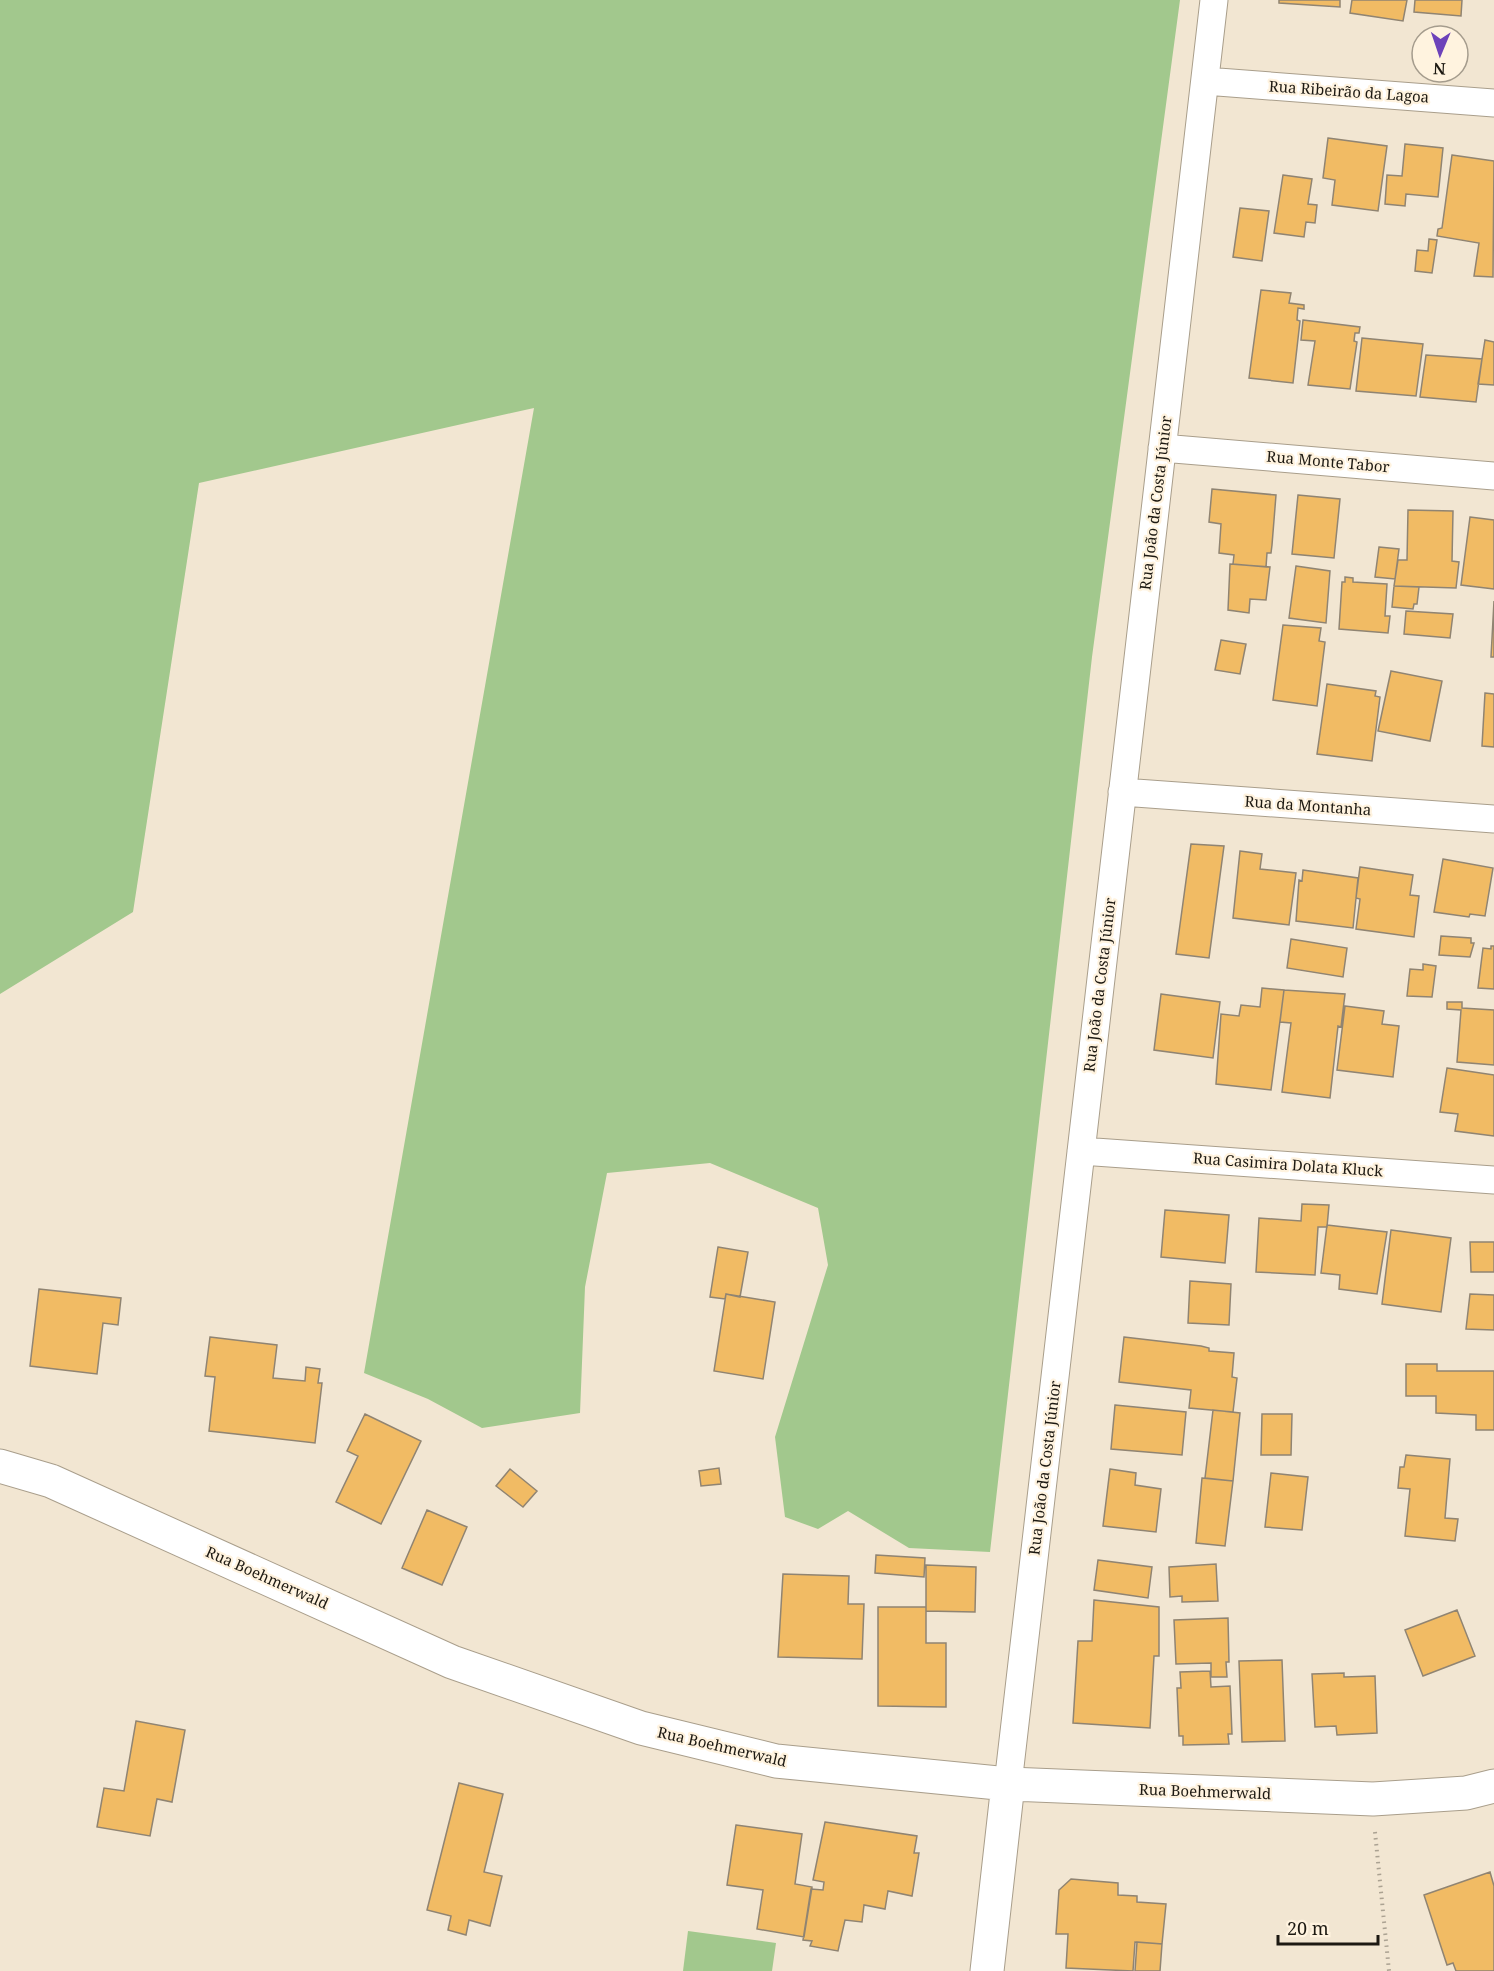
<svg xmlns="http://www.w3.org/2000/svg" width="1494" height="1971" font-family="'Noto Serif',serif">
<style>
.green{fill:#a2c88d}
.building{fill:#f1bb64;stroke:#908472;stroke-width:1.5}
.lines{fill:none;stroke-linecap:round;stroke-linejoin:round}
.street-casing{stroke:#a99e8b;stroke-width:29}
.secondary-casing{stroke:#a99e8b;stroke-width:35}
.path{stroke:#aba292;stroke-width:4;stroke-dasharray:1.5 4.5;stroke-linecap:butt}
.street{stroke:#fff;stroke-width:27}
.secondary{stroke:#fff;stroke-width:33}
.labels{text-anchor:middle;stroke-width:4.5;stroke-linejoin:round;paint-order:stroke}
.street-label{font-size:15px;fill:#1d1912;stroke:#fff3df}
</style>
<rect width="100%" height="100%" fill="#f2e6d2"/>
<path class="green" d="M0,0H1180L1092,657L990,1552L909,1548L848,1511L818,1529L785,1517L775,1437L828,1265L818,1208L710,1163L607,1173L585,1287L580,1413L482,1428L428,1399L364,1373L534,408L199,483L133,912L0,994Z
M688,1931L776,1943L772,1971H683Z"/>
<path class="building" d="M1279,0H1340V7L1279,3Z
M1352,0H1407L1403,21L1350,13Z
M1415,0H1462L1461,16L1414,12Z
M1328,138L1387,146L1378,211L1332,205L1335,180L1323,178Z
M1405,144L1443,148L1438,197L1406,194L1405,206L1385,204L1387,175L1402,176Z
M1452,155L1494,161L1493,277L1474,276L1479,243L1437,236L1438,229L1442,228Z
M1283,175L1312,179L1308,204L1317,205L1315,223L1306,222L1304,237L1274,233Z
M1240,208L1269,211L1262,261L1233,257Z
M1429,239L1437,240L1432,273L1415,271L1417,250L1428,251Z
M1261,290L1291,293L1289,303L1304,305V309L1298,308L1297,320L1300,321L1293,383L1249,378Z
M1303,320L1360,327L1359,333H1355L1354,341L1357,342L1350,389L1308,385L1315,341L1301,340Z
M1362,338L1423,344L1416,396L1356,391Z
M1485,340L1494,342V385L1478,384Z
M1426,355L1482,359L1476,402L1420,397Z
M1212,489L1276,495L1272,545L1271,553H1267L1266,567L1233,564L1234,555L1219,553L1221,524L1209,522Z
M1298,495L1340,499L1334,558L1292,554Z
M1408,510L1453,511L1452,561L1459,562L1456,588L1394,586L1398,560H1407Z
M1470,517L1494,520V589L1461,585Z
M1379,547L1399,549L1395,579L1375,577Z
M1230,564L1270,567L1266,600L1250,599L1249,613L1228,610Z
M1296,566L1330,571L1326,623L1289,618Z
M1345,577L1353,578V582L1387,584L1385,616H1390L1388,633L1339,629L1342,582H1345Z
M1394,586L1419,587L1417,604H1414L1413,609L1392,607Z
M1494,601V657H1491Z
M1406,611L1453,614L1450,638L1404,634Z
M1283,625L1321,628L1319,641L1325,642L1317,706L1273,700Z
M1221,640L1246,644L1240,674L1215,670Z
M1391,671L1442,681L1430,741L1378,731Z
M1327,684L1376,691L1375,696L1380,697L1372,761L1317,754Z
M1485,693L1494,694V747L1482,746Z
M1191,844L1224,846L1209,958L1176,954Z
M1240,851L1262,854L1260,869L1296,873L1289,925L1233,918Z
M1443,859L1493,868L1485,916L1470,914L1469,917L1434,912Z
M1360,867L1413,875L1410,895L1419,896L1414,937L1356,929L1360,899L1356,898Z
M1303,870L1358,878L1353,928L1296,921L1299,880L1302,881Z
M1441,936L1471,938V943H1474L1470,957L1439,955Z
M1291,939L1347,948L1343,977L1287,968Z
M1491,946H1494V989L1478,988L1483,948L1491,949Z
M1423,964L1436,966L1432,997L1407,996L1410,969L1423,970Z
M1262,988L1284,990L1271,1090L1216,1084L1221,1014L1239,1016L1241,1005L1260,1007Z
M1284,990L1345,994L1341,1027L1338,1026L1330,1098L1282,1092L1291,1023L1280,1022Z
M1161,994L1220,1002L1213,1058L1154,1050Z
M1447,1002H1462V1008L1494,1010V1065L1457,1062L1461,1010L1447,1009Z
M1345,1006L1384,1011L1382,1024L1399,1026L1393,1077L1337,1070Z
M1447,1068L1494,1075V1136L1455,1131L1458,1114L1440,1112Z
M1302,1204L1329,1205L1327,1227H1318L1315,1275L1256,1272L1259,1218L1301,1221Z
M1165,1210L1229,1215L1225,1263L1161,1257Z
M1327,1225L1387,1232L1377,1294L1339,1289L1340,1275L1321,1273Z
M1391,1230L1451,1238L1441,1312L1382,1304Z
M1470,1242H1494V1272H1471Z
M718,1247L748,1252L740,1297L726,1294L725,1299L710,1297Z
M1190,1281L1231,1284L1229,1325L1188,1323Z
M39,1289L121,1298L118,1325L103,1323L97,1374L30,1366Z
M726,1294L775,1302L763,1379L714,1371Z
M1470,1294L1494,1295V1330L1466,1329Z
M210,1337L277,1345L273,1378L305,1381L306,1367L320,1369L318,1383H322L315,1443L209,1431L215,1377L205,1376Z
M1124,1337L1201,1346L1209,1348V1351L1234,1353L1232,1377L1237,1378L1233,1412L1189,1408L1191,1390L1119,1382Z
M1406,1364H1437V1371H1494V1430H1476V1415L1436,1413V1396H1406Z
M1115,1405L1186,1412L1182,1455L1111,1449Z
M1213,1410L1240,1413L1233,1481L1205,1478Z
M365,1414L421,1441L381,1524L336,1502L358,1456L347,1451Z
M1262,1414H1292L1291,1455H1261Z
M1406,1455L1450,1459L1445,1518L1458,1519L1455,1541L1405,1536L1410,1489L1398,1488L1400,1467H1404Z
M719,1468L721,1484L701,1486L699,1471Z
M510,1469L537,1491L523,1507L496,1486Z
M1110,1469L1136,1473L1135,1485L1161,1489L1156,1532L1103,1526Z
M1271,1473L1308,1477L1302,1530L1265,1527Z
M1202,1478L1233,1481L1225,1546L1196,1543Z
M427,1510L467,1527L442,1585L402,1568Z
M876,1555L925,1558L924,1577L875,1573Z
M1098,1560L1152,1567L1148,1598L1094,1590Z
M1216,1564L1218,1601L1182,1602V1596L1170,1597L1169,1567Z
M926,1565L976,1567L975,1612L926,1611Z
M783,1574L849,1576L848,1604H864L862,1659L778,1657Z
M1094,1600L1159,1607V1656H1154L1150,1728L1073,1723L1078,1641H1092Z
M878,1607H926V1643H946V1707L878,1706Z
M1457,1610L1475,1656L1423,1676L1405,1630Z
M1228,1618L1229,1662H1226L1227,1677H1211V1663L1176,1664L1174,1620Z
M1282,1660L1285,1741L1242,1742L1239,1661Z
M1210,1671L1211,1687L1230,1686L1232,1734H1228L1229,1744L1183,1745V1736H1179L1177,1688H1181L1180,1672Z
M1344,1673V1677L1375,1676L1377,1733L1337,1735L1336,1726L1315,1727L1312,1674Z
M136,1721L185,1730L172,1802L157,1799L150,1836L97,1827L104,1788L124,1791Z
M459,1783L503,1794L484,1872L502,1876L490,1926L469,1920L466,1935L448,1930L451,1916L427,1910Z
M825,1822L917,1836L914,1853H919L912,1896L888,1891L885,1909L864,1905L862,1922L845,1920L838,1951L810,1946L812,1941L803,1940L811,1889L823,1890L824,1882L813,1880Z
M736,1825L802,1834L795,1884L812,1887L804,1937L757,1929L763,1890L727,1885Z
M1490,1872L1494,1886V1971H1456L1453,1963L1447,1965L1424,1895Z
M1071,1879L1118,1883V1895L1137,1896V1902L1166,1904L1162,1944L1135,1942L1133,1971L1066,1968L1068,1934H1056L1059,1890Z
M1137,1942L1162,1944L1160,1971H1135Z"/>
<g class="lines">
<defs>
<path id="street" d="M1205,81L1494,103
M1162,448L1494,476
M1122,792L1494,819
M1081,1151L1494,1180
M1008,1784L1214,0"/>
<path id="secondary" d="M0,1466L51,1481L452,1662L641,1728L776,1761L1008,1784L1373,1799L1466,1793L1494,1786
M987,1971L1008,1784"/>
</defs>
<use href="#street" class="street-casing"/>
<use href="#secondary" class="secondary-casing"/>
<path class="path" d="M1375,1832L1389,1971"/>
<use href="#street" class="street"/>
<use href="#secondary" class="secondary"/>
</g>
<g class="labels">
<g class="street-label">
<text transform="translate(1349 92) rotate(4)" y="5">Rua Ribeirão da Lagoa</text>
<text transform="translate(1328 462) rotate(5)" y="5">Rua Monte Tabor</text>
<text transform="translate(1156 503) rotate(-83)" y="5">Rua João da Costa Júnior</text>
<text transform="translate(1308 806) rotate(4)" y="5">Rua da Montanha</text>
<text transform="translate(1100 985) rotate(-83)" y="5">Rua João da Costa Júnior</text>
<text transform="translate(1288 1165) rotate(4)" y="5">Rua Casimira Dolata Kluck</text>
<text transform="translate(1045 1468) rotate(-83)" y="5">Rua João da Costa Júnior</text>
<text transform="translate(267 1578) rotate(24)" y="5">Rua Boehmerwald</text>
<text transform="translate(722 1747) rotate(13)" y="5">Rua Boehmerwald</text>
<text transform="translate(1205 1792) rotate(2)" y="5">Rua Boehmerwald</text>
</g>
</g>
<g transform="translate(1440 54) rotate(182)"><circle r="28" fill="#fff3df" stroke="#a59c8d" stroke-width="1.5"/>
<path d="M0-4.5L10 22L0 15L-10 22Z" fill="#6d42ba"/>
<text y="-9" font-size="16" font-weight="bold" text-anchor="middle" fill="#1d1912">N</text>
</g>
<path d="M1278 1935v9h100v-9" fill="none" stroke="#1d1912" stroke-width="3"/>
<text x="1287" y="1935" font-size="18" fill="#1d1912" stroke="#fff3df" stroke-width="4.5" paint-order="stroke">20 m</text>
</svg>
